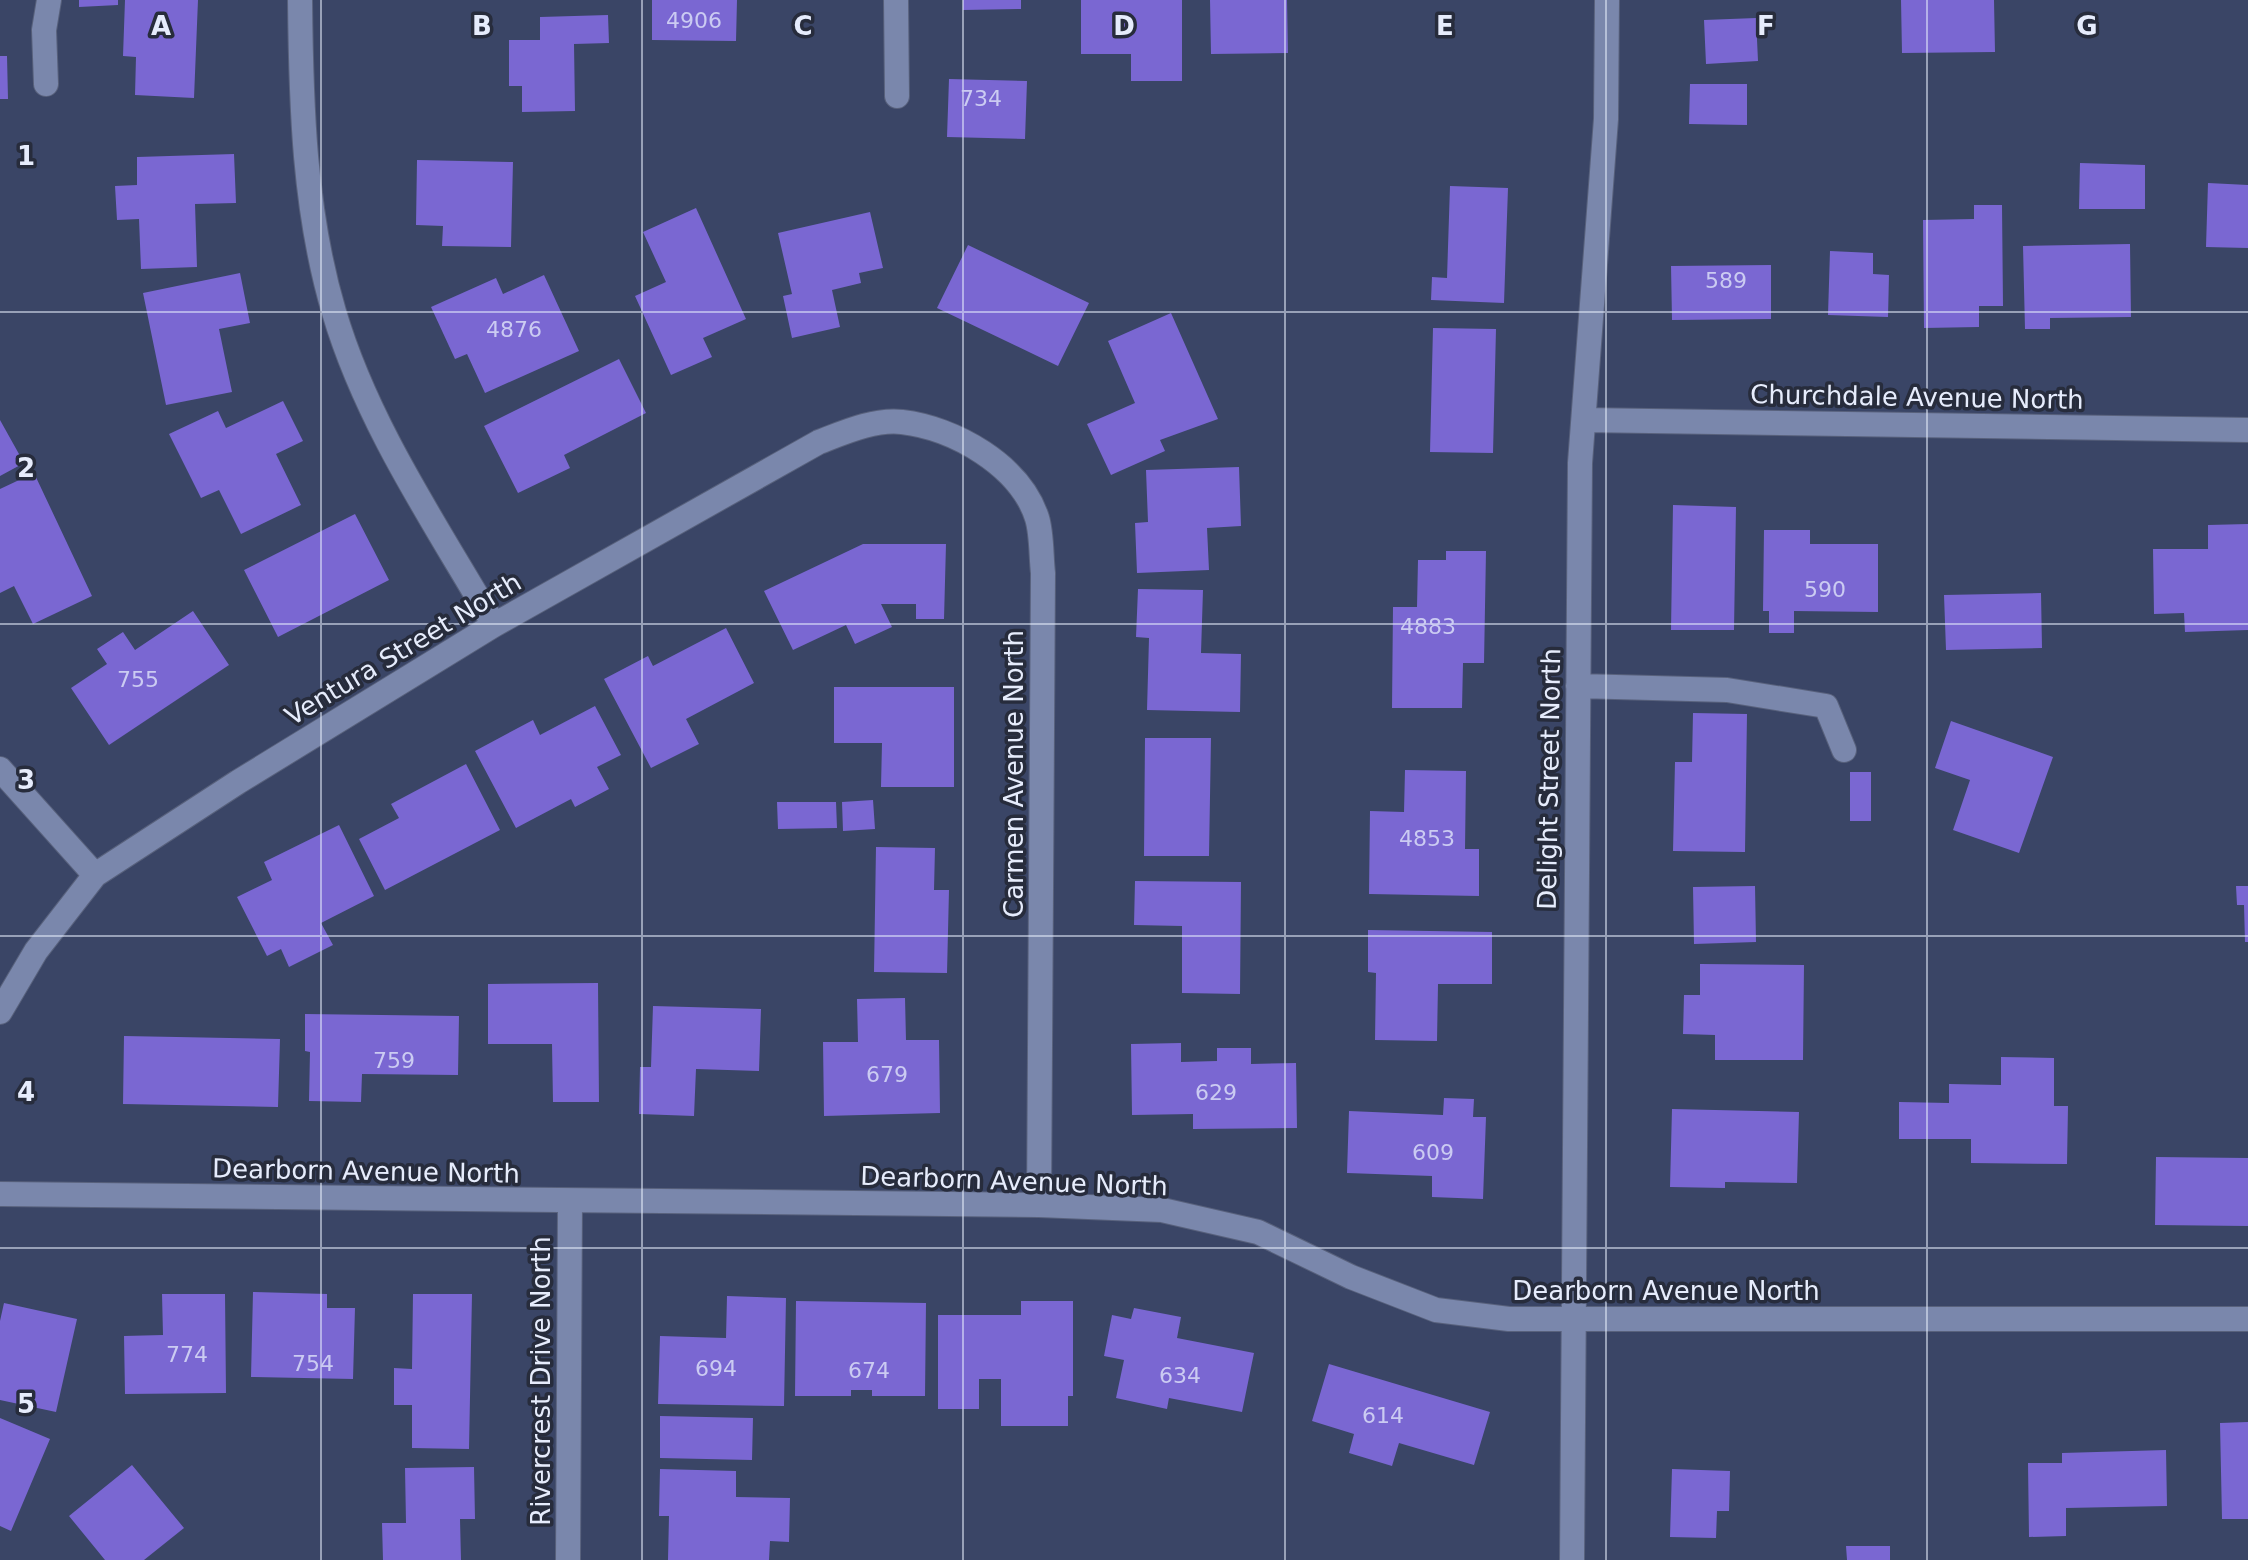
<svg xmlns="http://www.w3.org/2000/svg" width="2248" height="1560" font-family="'DejaVu Sans',sans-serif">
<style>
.building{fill:#7a67d2}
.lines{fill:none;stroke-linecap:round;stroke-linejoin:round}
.minor-casing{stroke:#58617c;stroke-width:26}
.minor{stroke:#7a87ac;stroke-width:24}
.grid{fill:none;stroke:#e6ecfc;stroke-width:2;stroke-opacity:0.55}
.labels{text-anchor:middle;stroke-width:7;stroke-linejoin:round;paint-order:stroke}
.number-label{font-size:22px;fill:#cbcbf2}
.street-label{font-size:26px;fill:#e6ecfc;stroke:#272c3c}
.grid-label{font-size:26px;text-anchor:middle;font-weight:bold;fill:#e6ecfc;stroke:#272c3c;stroke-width:7;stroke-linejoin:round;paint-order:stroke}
</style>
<rect width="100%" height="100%" fill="#3a4566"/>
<path class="building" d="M79,0H118V5L79,7Z
M125,0H198L194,98L135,95L136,57L123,56Z
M652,0H737L736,41L652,40Z
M963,0H1021V9L963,10Z
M1081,0H1182V81H1131V54H1081Z
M1210,0H1287L1288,53L1211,54Z
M1901,0H1994L1995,52L1902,53Z
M608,15L609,43L574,44L575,111L522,112V86H509V40H540V17Z
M1756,18L1758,61L1706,64L1704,20Z
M0,56H7L8,99H0Z
M949,79L1027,81L1025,139L947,137Z
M1690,84H1747V125L1689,124Z
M234,154L236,203L195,204L197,267L141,269L139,219L117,220L115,186L137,185V157Z
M417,160L513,162L511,247L442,246L443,226L416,225Z
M2080,163L2145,165V209H2079Z
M2208,183L2248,185V248L2206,247Z
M1450,186L1508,188L1504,303L1431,300L1432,277L1447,278Z
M1974,205H2002L2003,306H1979V327L1924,328L1923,220L1974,219Z
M696,208L746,319L703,338L712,357L671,375L635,296L666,282L643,232Z
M870,212L883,268L859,273L861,283L832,290L840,327L792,338L783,296L792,294L778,233Z
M2130,244L2131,317L2050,318V329H2025L2023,246Z
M968,245L1089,303L1058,366L937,308Z
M1830,251L1873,253V274L1889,275L1888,317L1828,315Z
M1771,265V319L1672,320L1671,266Z
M240,273L250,323L219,329L232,392L166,405L143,293Z
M544,275L579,351L485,393L467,354L455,359L431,307L496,278L503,294Z
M1171,313L1218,419L1160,440L1165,451L1111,475L1087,424L1135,403L1108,341Z
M1433,328L1496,329L1493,453L1430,452Z
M619,359L646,413L564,455L570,468L518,493L484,426Z
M283,401L303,441L276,454L301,505L241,534L219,490L201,498L169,434L218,411L226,428Z
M0,420L24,463L0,476Z
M1239,467L1241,526L1207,528L1209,570L1137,573L1135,523L1148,522L1146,470Z
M34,473L92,596L33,624L14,586L0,593V489Z
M1673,505L1736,507L1734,630H1671Z
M355,514L389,580L278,637L244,570Z
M2248,524V630L2185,632L2184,613L2154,614L2153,549H2208V525Z
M1764,530H1810V544H1878V612L1794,611V633H1769V611H1763Z
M863,544H946L944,619H916V604H881L892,627L855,644L846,625L793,650L764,591Z
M1446,551H1486L1484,663H1463L1462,708H1392L1393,607H1417L1418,560H1446Z
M1138,589L1203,590L1201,653L1241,654L1240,712L1147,710L1149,638L1136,637Z
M2041,593L2042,648L1946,650L1944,595Z
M193,611L229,665L109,745L71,688L107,664L97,649L123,632L135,650Z
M726,628L754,683L686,719L699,744L651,768L604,679L648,656L653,666Z
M834,687H954V787H881L882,743H834Z
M595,706L621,755L597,767L609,789L575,807L571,799L516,828L475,751L533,720L540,735Z
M1693,713L1747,714L1745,852L1673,851L1675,762H1692Z
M1951,721L2053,757L2019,853L1953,830L1970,780L1935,768Z
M1145,738H1211L1209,856H1144Z
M466,764L500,830L385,890L359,839L399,818L391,804Z
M1405,770L1466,771L1465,849H1479V896L1369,894L1370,811L1404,812Z
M1850,772H1871V821H1850Z
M873,800L875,829L843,831L842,802Z
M777,802H836L837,828L778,829Z
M339,825L374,896L321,923L333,945L289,967L281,949L267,956L237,897L272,880L264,862Z
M876,847L935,848L934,890H949L947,973L874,972Z
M1135,881L1241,882L1240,994L1182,993V926L1134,925Z
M1755,886L1756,942L1694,944L1693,887Z
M2236,886H2248V942H2245L2244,905H2237Z
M1368,930L1492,932V984H1438L1437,1041L1375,1040L1376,973L1368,972Z
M1700,964L1804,965L1803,1060H1715V1035L1683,1034L1684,995H1700Z
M598,983L599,1102H553L552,1044H488V984Z
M905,998L906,1040H939L940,1113L824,1116L823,1042H858L857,999Z
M653,1006L761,1009L759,1071L696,1069L694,1116L639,1114L640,1067H651Z
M305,1014L459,1016L458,1075L362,1074L361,1102L309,1101L310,1052L305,1051Z
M124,1036L280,1039L278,1107L123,1104Z
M1181,1043V1062L1217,1061V1048H1251V1064L1296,1063L1297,1128L1193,1129V1114L1132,1115L1131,1044Z
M2001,1057L2054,1058V1106H2068L2067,1164L1971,1163V1139H1899V1102L1949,1103V1084L2001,1085Z
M1444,1098L1474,1099L1473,1117H1486L1483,1199L1432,1197V1176L1347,1173L1349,1111L1443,1115Z
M1672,1109L1799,1112L1797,1183L1725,1182V1188L1670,1187Z
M2156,1157L2248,1158V1226L2155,1225Z
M253,1292L327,1294V1308H355L353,1379L251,1377Z
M162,1294H225L226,1393L125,1394L124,1336L163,1335Z
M413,1294H472L469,1449L412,1448V1405H394V1368L412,1369Z
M727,1296L786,1298L784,1406L658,1404L660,1336L726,1338Z
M796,1301L926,1303L925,1396H872V1390H851V1396H795Z
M1021,1301H1073V1396H1068V1426H1001V1379H979V1409H938V1315H1021Z
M4,1303L77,1319L56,1412L0,1400V1321Z
M1134,1308L1181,1317L1177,1338L1254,1353L1242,1412L1169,1398L1167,1409L1116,1398L1124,1360L1104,1356L1112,1315L1131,1319Z
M1329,1364L1490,1412L1474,1465L1399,1443L1392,1466L1349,1453L1354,1434L1312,1421Z
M660,1416L753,1418L752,1460L660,1458Z
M0,1418L50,1439L11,1531L0,1526Z
M2248,1422V1519H2222L2220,1423Z
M2166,1450L2167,1506L2066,1508V1536L2029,1537L2028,1463H2062V1453Z
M132,1465L184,1528L144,1560H105L69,1516Z
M474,1467L475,1519H460L461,1560H383L382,1523H406L405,1468Z
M660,1469L736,1471V1497L790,1498L789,1542L770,1541L769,1560H668L669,1516H659Z
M1672,1469L1730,1471L1729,1511H1717L1716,1538L1670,1537Z
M1846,1546H1890V1560H1847Z"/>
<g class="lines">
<defs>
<path id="minor" d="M300,0C301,105 304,211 334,312C367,424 436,525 494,625
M896,0L897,96
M46,84L44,30L49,0
M1585,420L2248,430
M1578,686L1727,690L1826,706L1844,750
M0,769L95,875
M0,1012L36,951L95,875L238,782L494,625L819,442C845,432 874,419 902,422C954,428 1020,465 1037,518C1042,534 1041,556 1043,573L1039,1205
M0,1194L1039,1205L1162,1210L1258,1232L1351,1277L1436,1310L1509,1319H2248
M568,1560L570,1202
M1572,1560L1580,463L1606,119L1607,0"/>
</defs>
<use href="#minor" class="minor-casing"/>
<use href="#minor" class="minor"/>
</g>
<path class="grid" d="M321,0V1560M642,0V1560M963,0V1560M1285,0V1560M1606,0V1560M1927,0V1560M0,312H2248M0,624H2248M0,936H2248M0,1248H2248"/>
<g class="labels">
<g class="number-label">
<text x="694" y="28">4906</text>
<text x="981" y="106">734</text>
<text x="1726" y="288">589</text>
<text x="514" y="337">4876</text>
<text x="1825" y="597">590</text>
<text x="1428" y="634">4883</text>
<text x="138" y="687">755</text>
<text x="1427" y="846">4853</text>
<text x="394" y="1068">759</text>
<text x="887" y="1082">679</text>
<text x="1216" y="1100">629</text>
<text x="1433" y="1160">609</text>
<text x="187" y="1362">774</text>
<text x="313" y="1371">754</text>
<text x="716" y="1376">694</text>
<text x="869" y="1378">674</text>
<text x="1180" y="1383">634</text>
<text x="1383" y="1423">614</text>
</g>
<g class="street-label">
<text transform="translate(1917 397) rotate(1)" y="9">Churchdale Avenue North</text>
<text transform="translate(403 649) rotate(-31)" y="9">Ventura Street North</text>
<text transform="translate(1014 774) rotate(-90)" y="9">Carmen Avenue North</text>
<text transform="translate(1549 779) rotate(-89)" y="9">Delight Street North</text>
<text transform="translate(366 1171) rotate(1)" y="9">Dearborn Avenue North</text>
<text transform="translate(1014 1181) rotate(2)" y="9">Dearborn Avenue North</text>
<text x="1666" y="1300">Dearborn Avenue North</text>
<text transform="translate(541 1381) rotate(-90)" y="9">Rivercrest Drive North</text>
</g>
</g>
<g class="grid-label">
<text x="161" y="35">A</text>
<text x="482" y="35">B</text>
<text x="803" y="35">C</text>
<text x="1124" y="35">D</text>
<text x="1445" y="35">E</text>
<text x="1766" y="35">F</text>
<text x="2087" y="35">G</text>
<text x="26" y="165">1</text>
<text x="26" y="477">2</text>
<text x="26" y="789">3</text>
<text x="26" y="1101">4</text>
<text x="26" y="1413">5</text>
</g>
</svg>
